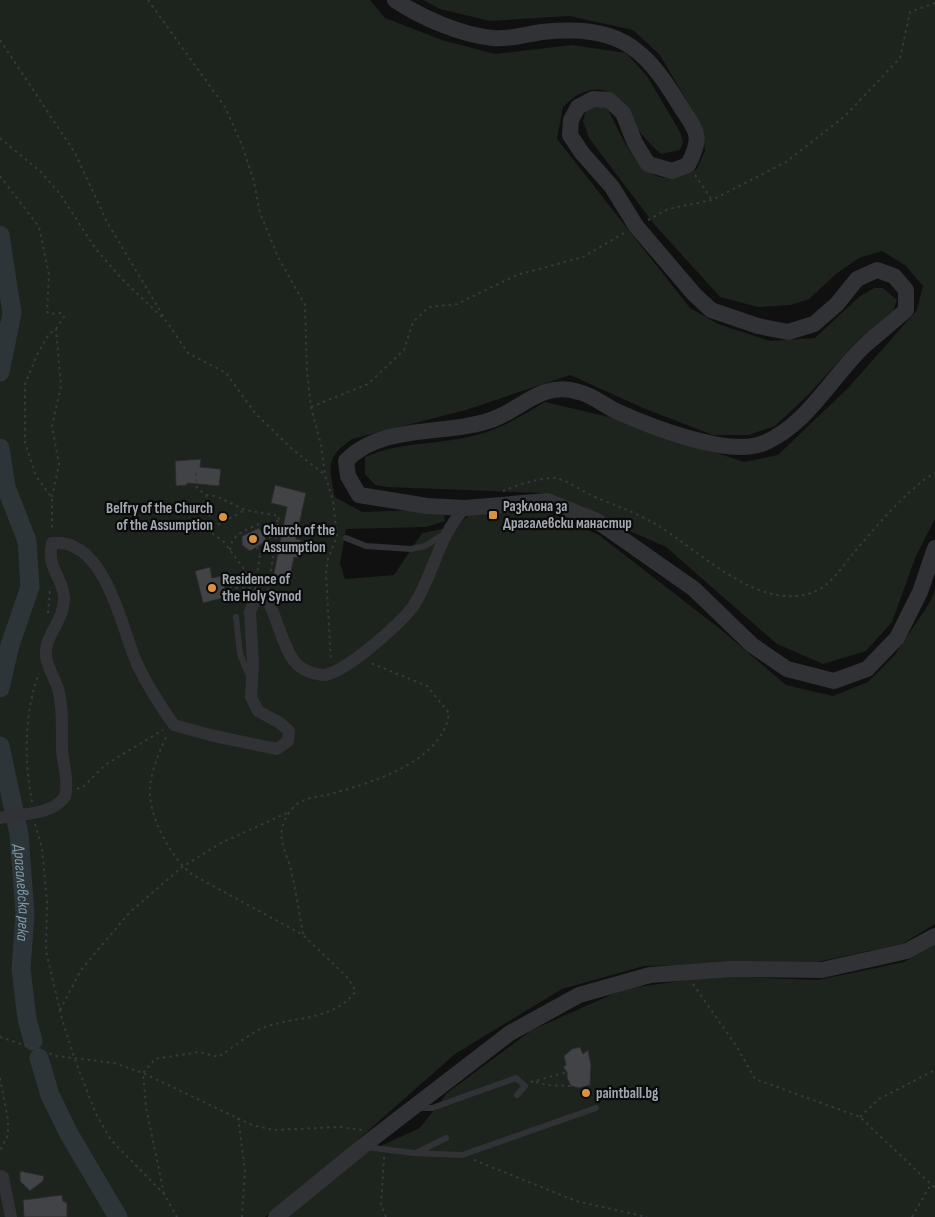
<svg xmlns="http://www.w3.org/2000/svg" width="935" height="1217" font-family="'Sofia Sans Condensed',sans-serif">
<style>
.green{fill:#1d231d}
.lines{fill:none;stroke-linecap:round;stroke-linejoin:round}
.river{stroke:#2d3539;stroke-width:19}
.building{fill:#424346;stroke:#2a2a2c}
.path{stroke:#37393c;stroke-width:2;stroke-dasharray:2.5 4;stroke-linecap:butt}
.service{stroke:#313235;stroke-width:6}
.minor{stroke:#313235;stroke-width:12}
.tertiary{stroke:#313235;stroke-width:16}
.poi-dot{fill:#d89340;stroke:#0b0b0c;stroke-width:2}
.labels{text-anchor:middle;stroke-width:4.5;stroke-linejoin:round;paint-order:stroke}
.poi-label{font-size:15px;font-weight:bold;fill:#a3a8b0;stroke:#0b0b0c;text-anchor:start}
.water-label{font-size:16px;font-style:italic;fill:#7d99a7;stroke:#0b0b0c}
</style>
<rect width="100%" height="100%" fill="#101011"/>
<path class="green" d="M0,0H370L385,18L442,40L495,54L572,45L626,53L647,76L680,132L683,142L680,150L661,154C652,146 644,138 637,128C623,107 614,80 582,93C575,95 569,102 563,107L557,139L690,308L718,324L770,341L815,338L859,297L874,288H883L897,300L893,311L857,341L811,392L775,426L749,435H713L643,408L570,375L466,410L352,439C325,458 329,467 335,497L362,512L443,509L445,521L426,527L346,529L340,563L345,579L394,575L422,533L457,526L470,514L546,511L599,535L724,632L786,685L833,696L868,682L894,656L930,602L935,590V924L902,944L812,963L644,966L562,989L455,1054L319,1174L265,1217H0Z
M423,0H935V519L916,556L892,622L866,651L823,664L777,644L666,547L543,493L387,487L375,485L365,474V457C399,442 432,445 468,437C497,431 520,417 545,402L609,417L744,462L778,455L849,387L917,310L923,286L905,265L882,251L859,258L836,274L809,299L791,305L758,307L720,297L654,224L589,138L583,121L586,111L594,105L606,106C621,132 636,182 674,178C681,177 689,172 696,170L705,151L702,127L660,55L633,30L569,16L490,21L440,9Z
M935,945V1217H287L365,1153L420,1128L447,1093L532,1030L624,989L714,976L818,980L904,962Z"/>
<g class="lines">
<g class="river">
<path d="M0,235L12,313L0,372"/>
<path d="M0,448L6,487L27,541L30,587L10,645L0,688"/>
<path id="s1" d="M0,746L19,834L25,914L21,969L27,1019L33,1041"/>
<path d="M39,1058L50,1095L69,1134L118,1217"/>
</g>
</g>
<path class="building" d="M201,459L200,467L221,469L219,486L187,483V485L176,486L175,461Z
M275,485L306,493L296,539L301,540L298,558L294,557L289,581L273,578L287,507L271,503Z
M259,528L267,541L250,551L242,545V536Z
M210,567L212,578L222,576L227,597L203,603L195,571Z
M580,1047L583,1054L588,1050L591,1065L590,1085L579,1088L571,1086L567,1078V1072L563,1067L566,1065L564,1056L572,1049Z
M20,1171L44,1176L43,1181L30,1191L20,1181Z
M62,1195L63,1201L67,1203V1217H24L23,1200Z"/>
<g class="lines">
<path class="path" d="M148,0L225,107L242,145L254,182L260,213L278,257L305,305L307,372L311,407L321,445L325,475L333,500L337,536L328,559L326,574L331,661
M0,40L75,153L107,222L165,319
M0,138L42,173L60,194L95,248L121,278L167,322L188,353L226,373L255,413L291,448L325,475
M695,175L712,200
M0,176L39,227L49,275L47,312L50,314L61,313L64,317L56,329L49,334L37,355L25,384V443L36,476L52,498V531
M648,220L668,209L712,200L786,162L845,116L900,58L910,12L935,3
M311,407L368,384L404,350L413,322L429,307L457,304L517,275L583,257L624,233
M196,473L197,488L206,495L213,534L224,542L256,585
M503,491C517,485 539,478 554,478C564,478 585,493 595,497C617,506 637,513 657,525C699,550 757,611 811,593C830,587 840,569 852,555C871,532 910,486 935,473
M206,495L216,496L245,510L279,516L268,591
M52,497L59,464L52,426L61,386L56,329
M212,528L245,510
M257,547L260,554
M230,550C231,534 246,530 259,524L265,526L271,540
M229,588H256
M255,590L260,554L270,549L274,521H279
M48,613L50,590
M77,789L83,787L105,765L163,730
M32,802C24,759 24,714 39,673
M35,824L42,848L47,902L46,951L62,1019L75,1060L96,1114L111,1140L164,1194L177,1217
M303,934C299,912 296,891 291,870C288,857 279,842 282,829C283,821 291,808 297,804C309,796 321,797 334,793C374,782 443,761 449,713L427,686L368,662
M693,984L737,1047L755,1079L860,1117L935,1188
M60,1010L81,970L129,913L182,867L221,843L289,812
M0,1037L57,1056L114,1063L143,1073L252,1125L274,1130L340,1127L362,1130
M0,1078L8,1120V1135L0,1151
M531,1082L567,1072
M536,1082L547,1085L571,1086
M860,1117L879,1099L935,1070
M238,1118L245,1170L242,1217
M384,1157L381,1205L386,1217
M474,1160L576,1201L647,1217
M164,1194L146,1107L143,1073L155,1059L199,1052L218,1057C232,1049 253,1030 268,1026C300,1016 334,1020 356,991L346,976L303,935L193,875C171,859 147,814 150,786C152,770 160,748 168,734
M912,1217L931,1184"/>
<path class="service" d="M346,538L366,546L411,549L425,546L444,534
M236,617L240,654L249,676
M419,1108H432L516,1078L525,1086L517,1095
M366,1147L414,1153L462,1155L596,1108
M418,1152L446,1138"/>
<path class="minor" d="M0,818C18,814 48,815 61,801C64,799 66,795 66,791C68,777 63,764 62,750C61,730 64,709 58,689C55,679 48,668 46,657C43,636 65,621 64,597C62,576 46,567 52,543C106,537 121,629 138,666C148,686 161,707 174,725L214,736L277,749L288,741L289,731L280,723L258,711L251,697L253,663L250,612L254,602L263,600L269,603C277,619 284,649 295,662C300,669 313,674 322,675C342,676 403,622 414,605C435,572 437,538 465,508
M0,1176L3,1177L11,1217"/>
<path class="tertiary" d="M395,0C422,18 461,35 493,38C509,40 527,34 542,32C616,25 642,43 679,104C696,131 704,134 688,165L672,171L648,164L635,143L623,113L609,100L593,99L578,107L571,120L570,135L582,153L612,187L636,226L694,294L711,310L758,326L788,332L814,324L837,304L857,279L877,270L894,276L906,290V310C892,323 877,334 863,347C831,378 807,425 764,443C729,458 649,426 616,411C604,405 592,395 579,392C543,381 525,406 496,418C450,437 382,422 346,461L348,476L359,495L427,506L465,508L547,501L597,521L694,589L752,645L787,669L834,681L867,669L897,638L920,592L935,548
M276,1217L363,1146L510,1033L579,995L650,975L731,969L822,970L907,951L935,936"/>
</g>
<g class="poi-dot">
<rect x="488" y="510" width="10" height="10" rx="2.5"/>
<circle cx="223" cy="517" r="5"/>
<circle cx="253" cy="539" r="5"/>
<circle cx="212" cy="588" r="5"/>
<circle cx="586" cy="1093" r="5"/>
</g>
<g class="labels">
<g class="poi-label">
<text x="503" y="511">Разклона за<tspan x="503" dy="17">Драгалевски манастир</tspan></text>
<text x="213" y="513" text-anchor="end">Belfry of the Church<tspan x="213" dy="17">of the Assumption</tspan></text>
<text x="263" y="535">Church of the<tspan x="263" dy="17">Assumption</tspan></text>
<text x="222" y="584">Residence of<tspan x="222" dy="17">the Holy Synod</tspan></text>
<text x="596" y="1098">paintball.bg</text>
</g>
<g class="water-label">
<text dy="6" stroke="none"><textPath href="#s1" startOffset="149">Драгалевска река</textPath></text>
</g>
</g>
</svg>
